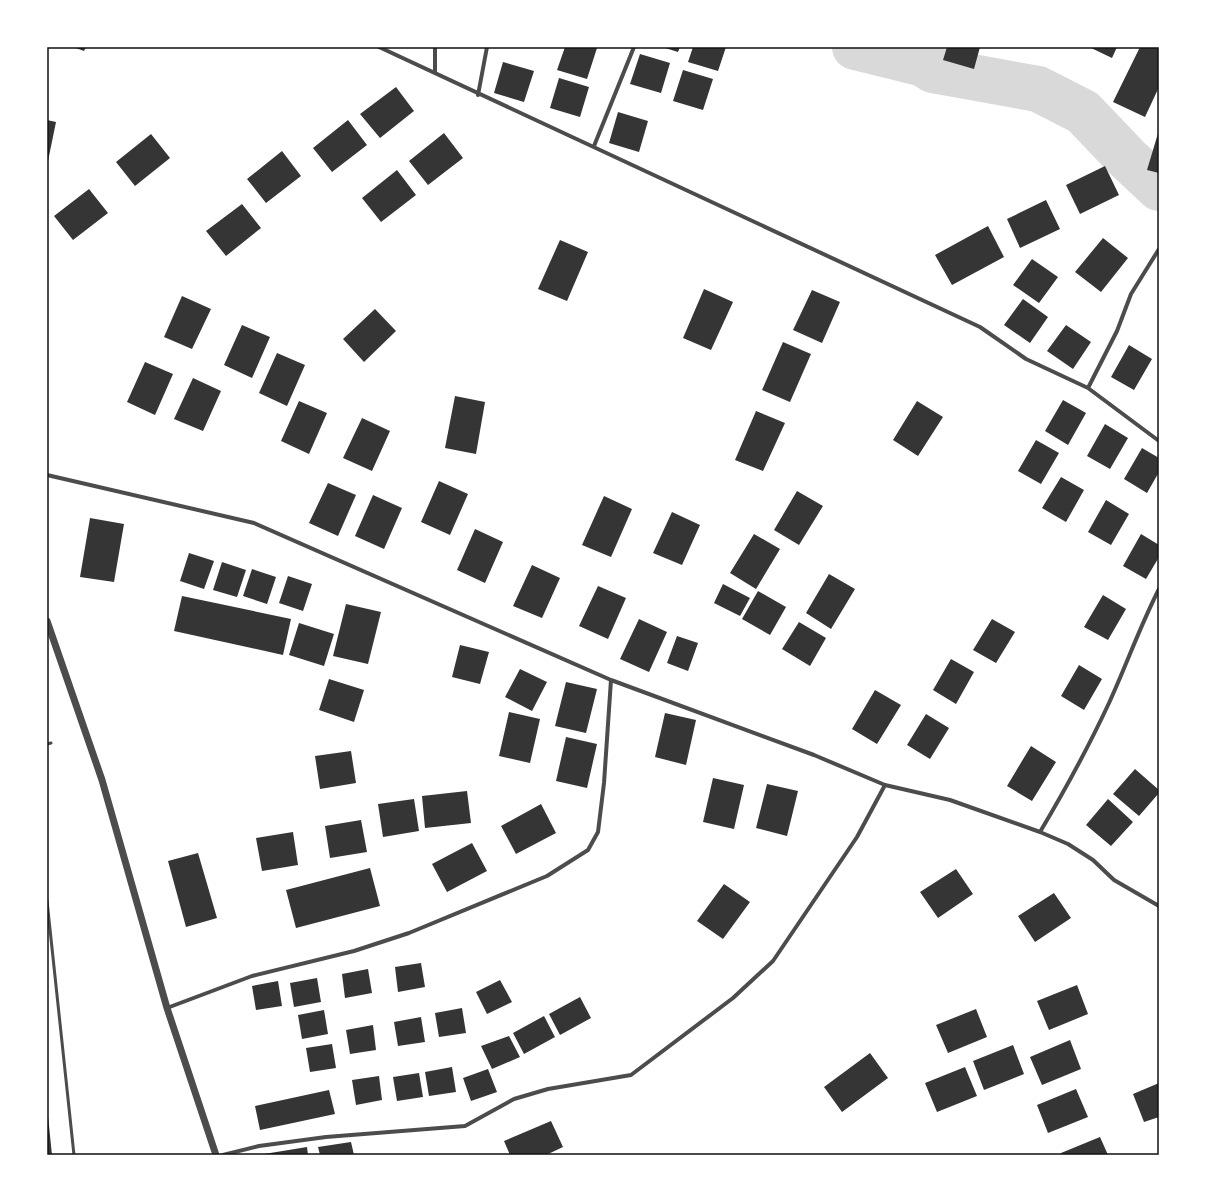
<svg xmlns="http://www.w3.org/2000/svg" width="1206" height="1202" font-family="'Archivo Narrow',sans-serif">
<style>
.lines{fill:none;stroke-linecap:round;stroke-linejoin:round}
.river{stroke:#d9d9d9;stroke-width:46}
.building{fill:#353535}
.service{stroke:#4c4c4c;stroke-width:3}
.minor{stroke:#4c4c4c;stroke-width:4}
.tertiary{stroke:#4c4c4c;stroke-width:7}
.neatline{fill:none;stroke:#111;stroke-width:1.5}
</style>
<rect width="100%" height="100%" fill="#fff"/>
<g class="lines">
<path class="river" d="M855,47L924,64L933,70L1038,89L1083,112L1127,158L1159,188"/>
</g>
<path class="building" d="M73,47H86L84,51Z
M565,47L597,48L587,79L557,70Z
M662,47H680L678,52Z
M693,47H726L718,71L688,62Z
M947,47H980L974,69L943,60Z
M1089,47H1117L1112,58Z
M1140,47H1159V87L1145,117L1113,102Z
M640,54L670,63L661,93L630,84Z
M503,62L534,71L524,102L494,93Z
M683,70L713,79L703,110L673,101Z
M559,78L589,87L580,117L550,108Z
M396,87L414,111L380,138L360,114Z
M618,112L648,121L639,152L609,143Z
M47,120L56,122L48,161H47Z
M348,120L367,145L332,172L313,148Z
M1159,130V173L1147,170Z
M444,133L463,158L428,185L409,161Z
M151,134L170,158L135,186L116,162Z
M282,151L301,176L266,203L247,179Z
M1105,166L1119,195L1080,214L1066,185Z
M397,170L416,195L381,222L362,198Z
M89,189L108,213L73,240L54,216Z
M1046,200L1060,229L1020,248L1007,219Z
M242,204L261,228L226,256L206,231Z
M988,226L1004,257L952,285L935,255Z
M1103,238L1128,258L1101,292L1075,272Z
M560,240L588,252L567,301L538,289Z
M1032,259L1058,277L1039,303L1013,285Z
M704,289L733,302L711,350L683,338Z
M812,290L840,302L822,343L793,330Z
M182,296L211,309L192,349L164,337Z
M1023,299L1048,317L1030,343L1004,325Z
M375,309L396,331L364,362L343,339Z
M242,325L270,337L252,378L224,365Z
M1066,325L1091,342L1073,369L1047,351Z
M783,342L811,354L790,402L762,390Z
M1129,345L1152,359L1134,390L1111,377Z
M277,353L305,365L287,406L259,393Z
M145,362L173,374L155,415L127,402Z
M193,378L221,391L203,431L174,419Z
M455,396L485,402L476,454L445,448Z
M1063,400L1086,413L1068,445L1045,431Z
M299,401L327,413L309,454L281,441Z
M917,401L943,417L918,456L893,440Z
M756,411L785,423L763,471L735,460Z
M362,418L390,431L372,471L343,458Z
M1105,424L1128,438L1110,469L1087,456Z
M1036,440L1059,453L1041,484L1018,471Z
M1142,448L1159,458V472L1147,493L1124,479Z
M1061,477L1084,490L1066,522L1042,508Z
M439,481L468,494L450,535L421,522Z
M328,483L356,495L338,536L309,523Z
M797,491L823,506L799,545L774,530Z
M373,495L402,508L384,549L355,536Z
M604,496L632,509L611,557L582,545Z
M1106,500L1129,514L1111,545L1088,532Z
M672,512L700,525L682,565L653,553Z
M90,518L124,524L114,582L80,577Z
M475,529L503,542L485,583L457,570Z
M754,534L780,549L756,589L730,573Z
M1141,534L1159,545V557L1146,579L1123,566Z
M189,553L214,561L204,589L180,581Z
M222,562L246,570L237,597L213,590Z
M532,565L560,578L542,618L513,606Z
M252,569L276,577L267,604L243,596Z
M829,574L855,589L831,629L806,613Z
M288,576L312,584L303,611L279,603Z
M723,584L750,598L740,616L714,603Z
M598,586L626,598L608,639L579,626Z
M758,591L786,607L770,635L742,619Z
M1103,595L1126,609L1108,640L1084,627Z
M182,596L291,619L283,655L174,631Z
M346,604L381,612L368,664L333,656Z
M639,619L667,632L649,672L620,659Z
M992,619L1015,632L996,663L973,650Z
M799,622L826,638L810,666L782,649Z
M299,623L334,634L324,666L289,655Z
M677,636L698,643L688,671L667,663Z
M460,645L489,652L480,684L452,677Z
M951,659L974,672L956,704L933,690Z
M1079,665L1102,679L1084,710L1061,696Z
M520,669L547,682L532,711L505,697Z
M329,679L364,690L354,722L319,710Z
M566,682L597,689L586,733L555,726Z
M875,690L901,705L877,744L852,729Z
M509,712L540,719L530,763L499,756Z
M665,713L696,720L686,765L655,757Z
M926,714L949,728L930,759L907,745Z
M566,737L597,744L587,788L556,781Z
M1031,746L1056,762L1032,801L1007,786Z
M351,751L356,783L320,789L315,756Z
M1135,769L1159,790V793L1139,816L1113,794Z
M713,778L744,785L734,829L703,822Z
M767,784L798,791L787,836L756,828Z
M467,791L471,823L425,828L422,796Z
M414,799L419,831L383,837L378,804Z
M1108,799L1133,822L1111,846L1086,825Z
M541,804L556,833L516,854L501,826Z
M361,820L367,852L330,858L325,826Z
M293,832L298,865L262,871L256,838Z
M472,843L487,871L447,892L432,864Z
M198,853L217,918L186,927L168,861Z
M370,868L380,906L296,928L286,890Z
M956,869L973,894L938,918L920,892Z
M724,884L750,902L723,939L697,921Z
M1054,893L1071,918L1035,942L1018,916Z
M421,963L425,987L398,992L395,967Z
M368,969L372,993L345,998L342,974Z
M317,978L321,1002L294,1007L290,983Z
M500,980L512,1002L487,1014L476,992Z
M278,981L282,1006L256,1010L252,986Z
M1077,985L1088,1014L1049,1030L1037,1001Z
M580,997L591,1018L560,1035L549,1014Z
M462,1008L466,1033L439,1037L435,1013Z
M976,1009L987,1037L948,1053L936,1025Z
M324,1010L328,1034L302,1039L298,1015Z
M544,1016L555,1037L524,1054L513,1033Z
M421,1017L425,1042L398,1046L394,1022Z
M373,1025L376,1050L350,1054L346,1030Z
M509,1036L520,1057L492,1069L481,1046Z
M1070,1040L1081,1069L1042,1085L1030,1057Z
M332,1044L336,1068L310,1072L306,1048Z
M1013,1045L1024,1074L984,1090L973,1061Z
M870,1053L888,1078L842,1112L824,1087Z
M452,1067L456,1092L429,1096L425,1072Z
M965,1067L977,1096L937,1112L925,1083Z
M488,1069L497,1092L471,1101L463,1078Z
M419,1073L423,1097L397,1101L393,1077Z
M379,1076L382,1100L356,1105L352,1080Z
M1159,1083V1117L1144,1122L1133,1094Z
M1076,1089L1088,1117L1048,1133L1037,1105Z
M329,1090L335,1114L260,1130L255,1106Z
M47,1116H48L52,1155H47Z
M551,1121L563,1147L546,1155H510L504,1141Z
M1100,1137L1108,1155H1062L1061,1153Z
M351,1142L354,1155H320L318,1147Z
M307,1147L308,1155H264V1154Z"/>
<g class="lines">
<path class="service" d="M47,744L51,743
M47,901L74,1155"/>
<path class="minor" d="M379,47L980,327L1026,359L1088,388L1159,441
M435,47V73
M478,95L487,47
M594,146L634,47
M1088,388L1117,331L1131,294L1159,249
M47,475L254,523L611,680L814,755L885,785L950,800L1040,832L1068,844L1093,860L1114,880L1159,906
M1040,832C1065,790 1088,748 1109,703C1126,666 1140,626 1159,589
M167,1008L252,976L354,951L409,933L547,876L588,850L598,832L604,783L611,680
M223,1155L259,1146L326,1137L465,1126L514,1099L548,1089L631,1075L733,998L773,961L857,837L885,785"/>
<path class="tertiary" d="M47,621L102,780L167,1008L216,1155"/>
</g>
<rect width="1206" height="1202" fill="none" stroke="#ffffff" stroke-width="96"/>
<rect x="48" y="48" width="1110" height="1106" class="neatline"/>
</svg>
